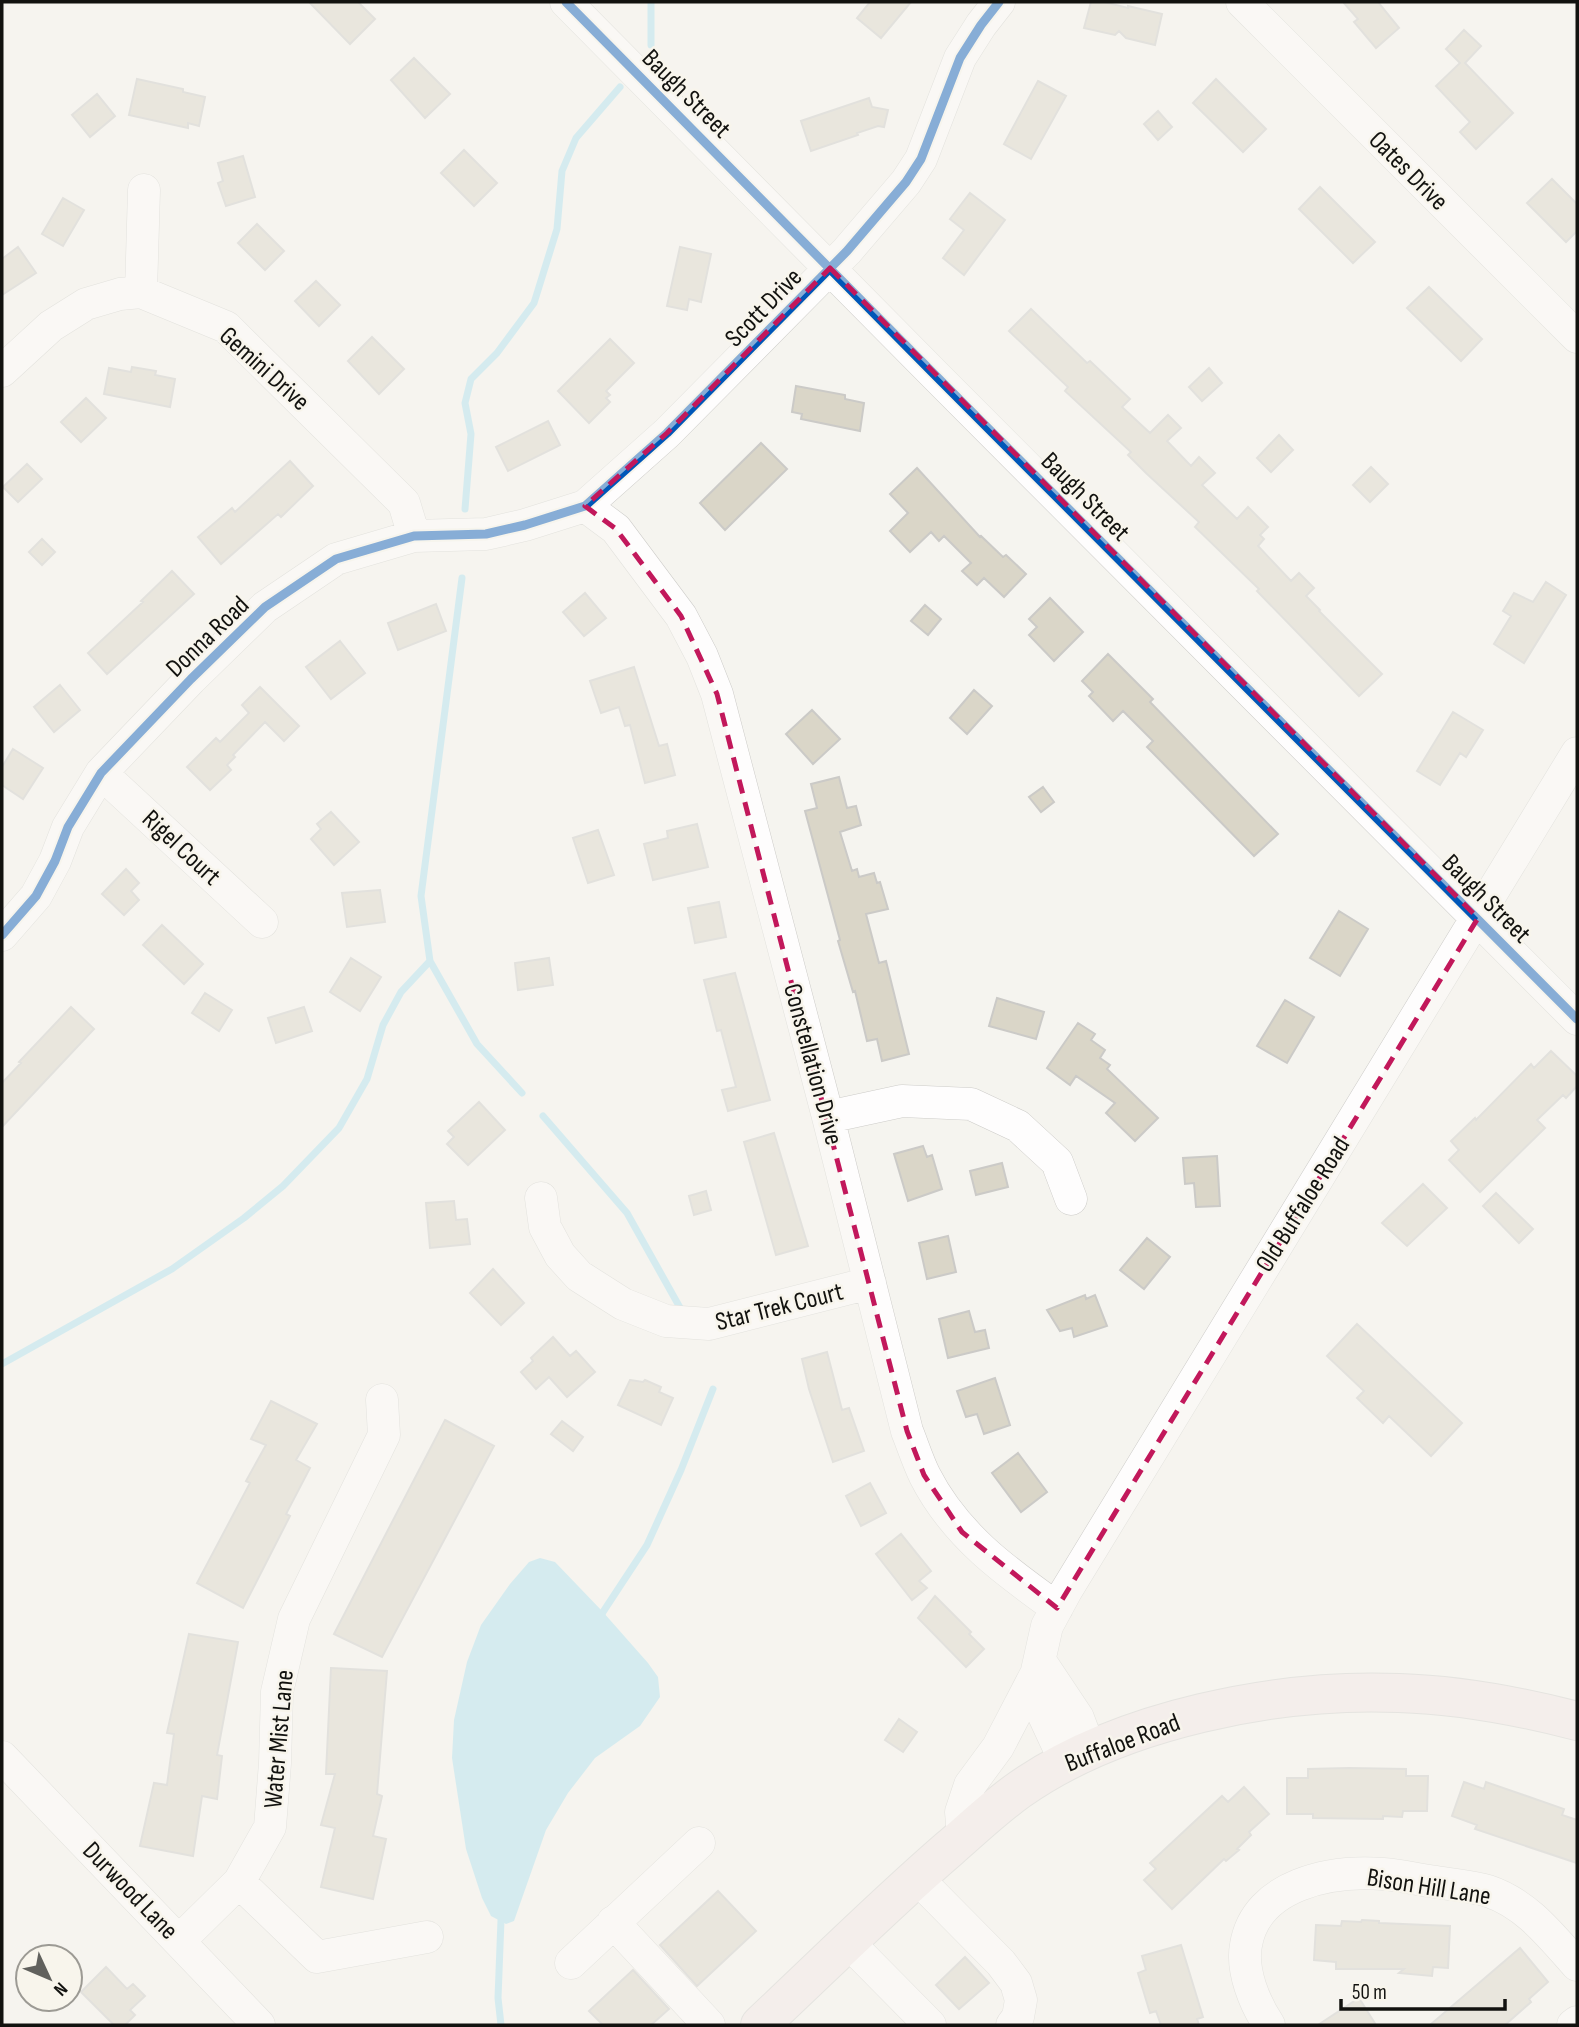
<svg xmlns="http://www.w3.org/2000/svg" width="1579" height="2027" font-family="'Sofia Sans Condensed',sans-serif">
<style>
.water{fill:#aee1f0}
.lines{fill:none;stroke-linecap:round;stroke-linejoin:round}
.stream{stroke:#aee1f0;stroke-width:7}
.building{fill:#dad6c8;stroke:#cbcac7;stroke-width:2}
.minor-casing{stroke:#cdccc9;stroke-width:33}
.major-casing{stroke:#d0d0ce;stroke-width:40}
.minor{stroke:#fefdfd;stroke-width:32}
.major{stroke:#f2e6e6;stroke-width:38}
.cycleway-casing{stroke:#f8f5ec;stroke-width:13}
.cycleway{stroke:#0057b8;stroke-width:9}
.marked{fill:none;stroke:#c2185b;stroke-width:5;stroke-dasharray:14 9;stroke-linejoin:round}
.labels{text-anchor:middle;stroke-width:5;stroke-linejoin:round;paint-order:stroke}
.street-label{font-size:26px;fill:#12120f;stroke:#f8f5ec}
</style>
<rect width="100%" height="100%" fill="#f5f4ef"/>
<path class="water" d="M540,1558L555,1562L603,1612L648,1663L658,1677L660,1697L640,1726L595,1758L568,1793L546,1830L514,1921L506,1924L491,1916L482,1898L466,1849L452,1758L454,1720L467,1662L481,1625L510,1584L529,1562Z"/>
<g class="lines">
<path class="stream" d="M651,2V45
M465,509L471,434L465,403L471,379L497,353L534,303L557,229L562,171L576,138L620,87
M462,578L421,896L430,961L477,1044L522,1093
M543,1116L627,1213L683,1313
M2,1364L172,1269L244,1218L283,1186L339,1128L367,1079L383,1025L401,992L430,961
M600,1621L603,1612L647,1545L681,1470L713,1389
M501,2025L498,1998L501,1920L504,1911"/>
</g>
<path class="building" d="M309,2H358L375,19L350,44Z
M870,2H911L881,38L857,18Z
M1091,2H1104L1128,8V6L1162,14L1155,45L1126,38L1119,31L1115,35L1084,28Z
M1343,2H1378L1399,28L1376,48L1354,22L1358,19Z
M1464,30L1481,46L1465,63L1513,113L1476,149L1460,132L1470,122L1436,86L1460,63L1446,49Z
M414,58L450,94L425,118L391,80Z
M137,79L183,89V92L205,97L199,126L188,123V128L129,115Z
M1216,79L1266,129L1243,152L1193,103Z
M1038,81L1066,96L1031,159L1004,144Z
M97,94L115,116L90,137L72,115Z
M869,98L872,107L888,110L884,127L878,126L857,133L858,135L811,151L801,121Z
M1158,111L1172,127L1158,140L1144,124Z
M464,150L497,183L474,206L441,173Z
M243,156L255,197L226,206L218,183L223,181L218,163Z
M1552,179L1577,204V231L1566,242L1527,203Z
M1320,187L1375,242L1353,263L1299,209Z
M970,193L1005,220L964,275L943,258L964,230L950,219Z
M63,198L84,210L63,246L42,234Z
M257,224L284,251L265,270L238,243Z
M18,247L36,273L2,295V259Z
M680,247L711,254L701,302L689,299L687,310L667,306Z
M316,281L340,305L319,326L295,301Z
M1429,287L1482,339L1461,361L1407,308Z
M1031,309L1087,363L1090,361L1130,399L1122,407L1150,433L1168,415L1181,428L1167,441L1191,466L1199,457L1215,473L1202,485L1237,519L1248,507L1268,527L1260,535L1264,539L1258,546L1291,581L1299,573L1314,588L1306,596L1320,610L1319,611L1382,674L1359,696L1257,591L1259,589L1195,527L1199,522L1146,473L1128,455L1131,452L1065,391L1068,387L1009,331Z
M372,337L404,369L379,394L348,361Z
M610,339L634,363L606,391L610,395L606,398L610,402L589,423L558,391Z
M132,367L156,371L155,375L175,379L170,407L104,394L109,368L131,372Z
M1209,368L1222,383L1202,401L1189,387Z
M796,386L845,395V399L864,403L860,431L801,419L802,414L792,412Z
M86,398L106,418L81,442L61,422Z
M548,421L560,445L508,471L496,447Z
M1279,435L1293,450L1271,472L1257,458Z
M761,443L787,469L725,530L700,503Z
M290,461L313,486L281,517L278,514L221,564L198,537L232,508L235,512Z
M27,464L42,479L18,502L3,487Z
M1371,467L1388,484L1370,502L1353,485Z
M917,468L980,537L981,536L1003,557L1006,555L1026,574L1004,597L984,578L977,585L962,571L971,563L944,536L939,541L931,532L910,552L890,531L908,513L890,494Z
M42,539L55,552L42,565L29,552Z
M172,571L194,594L107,674L88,653L143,602L141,601Z
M1546,582L1566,595L1524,663L1494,644L1511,616L1503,611L1514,593L1533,602Z
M585,593L606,618L584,636L563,612Z
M1050,598L1083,632L1054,661L1029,635L1037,627L1029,619Z
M436,604L446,631L398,650L388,623Z
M925,605L941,619L928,635L911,621Z
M340,641L365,673L331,699L306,667Z
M1108,654L1153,699L1150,702L1278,834L1254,856L1147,747L1153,741L1123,711L1113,721L1089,696L1093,692L1082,681Z
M634,667L659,746L667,744L675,775L645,783L630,725L625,726L619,707L601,713L590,681Z
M60,685L80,710L54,732L34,707Z
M260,687L299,726L284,741L265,722L233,755L235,757L227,765L231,770L210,790L187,767L216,738L220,742L249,713L242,705Z
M974,690L992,706L967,734L950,718Z
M812,710L840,739L813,764L786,734Z
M1453,712L1483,730L1466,757L1460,753L1440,785L1417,771Z
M13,749L43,768L23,799L2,785V767Z
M839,777L847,808L856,806L861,825L840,832L852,871L857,869L859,877L874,873L877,883L880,882L888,909L866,914L879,963L886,961L909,1054L882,1061L877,1039L867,1041L855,991L853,992L838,941L840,940L805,811L817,808L811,784Z
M1043,787L1054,802L1041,812L1029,797Z
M331,812L359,842L334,865L311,839L321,829L317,824Z
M697,824L708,867L653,880L644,844L668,838L667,831Z
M598,830L614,875L588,883L573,838Z
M126,869L139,883L131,891L139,900L124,915L102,894Z
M380,890L385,922L347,927L342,893Z
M719,902L726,937L695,943L688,908Z
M1339,911L1368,929L1340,976L1310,958Z
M162,925L203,964L184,984L143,945Z
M351,958L381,977L360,1011L330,992Z
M549,958L553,985L518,990L515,963Z
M735,973L770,1100L728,1111L722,1090L736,1087L721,1030L717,1031L704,980Z
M205,993L232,1010L219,1031L192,1013Z
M997,998L1044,1012L1036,1039L989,1026Z
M1285,1000L1314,1017L1287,1063L1257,1046Z
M71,1007L94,1029L2,1127V1083L21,1063L19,1062Z
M304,1007L312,1031L276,1043L268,1018Z
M1078,1023L1095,1034L1091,1040L1105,1050L1100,1058L1110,1065L1107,1069L1158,1118L1135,1141L1106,1113L1115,1103L1076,1076L1070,1085L1047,1068Z
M1551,1051L1577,1076V1086L1566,1098L1563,1095L1537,1120L1545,1128L1480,1192L1449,1160L1459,1150L1451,1141L1475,1118L1476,1120L1531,1064L1534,1068Z
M479,1102L505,1130L468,1165L447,1144L454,1137L448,1131Z
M774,1133L808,1246L776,1255L744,1142Z
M923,1146L927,1157L932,1155L942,1189L908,1201L894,1154Z
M1217,1156L1220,1206L1196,1207L1194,1183L1185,1184L1183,1158Z
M1002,1163L1008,1187L976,1195L970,1171Z
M1423,1184L1447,1208L1407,1246L1382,1223Z
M706,1191L711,1210L694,1215L689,1196Z
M1496,1193L1533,1229L1519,1243L1483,1206Z
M454,1201L456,1220L467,1219L470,1244L430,1248L426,1203Z
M948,1236L956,1272L927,1279L919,1243Z
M1147,1238L1170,1257L1144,1289L1120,1270Z
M493,1269L524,1303L501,1325L470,1293Z
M1085,1295L1086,1299L1095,1295L1107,1326L1074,1337L1072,1328L1060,1331L1047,1310Z
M969,1311L975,1332L985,1330L989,1348L948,1358L939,1319Z
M1357,1324L1462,1423L1431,1456L1389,1416L1383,1423L1357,1398L1364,1391L1327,1356Z
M553,1337L570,1356L576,1351L595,1372L567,1397L549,1377L536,1389L521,1372L533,1361L531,1358Z
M827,1352L842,1410L849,1408L864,1451L833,1462L809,1389L802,1359Z
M995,1378L1010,1425L984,1434L977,1414L966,1417L957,1391Z
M630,1380L643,1382L645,1380L661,1387L659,1392L673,1398L661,1425L618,1405Z
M271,1401L317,1424L296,1460L310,1468L286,1514L290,1516L243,1608L197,1583L250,1483L246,1481L266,1445L251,1439Z
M445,1420L494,1446L382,1657L334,1634Z
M562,1421L583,1437L573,1451L551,1434Z
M1018,1453L1047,1492L1021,1512L992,1473Z
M870,1483L886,1513L861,1526L846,1496Z
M901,1534L931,1571L919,1581L927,1588L912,1600L876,1554Z
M935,1596L971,1632L969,1634L984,1649L966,1667L918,1618Z
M189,1634L238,1642L217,1755L222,1756L217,1799L202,1796L193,1856L140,1846L154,1783L167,1785L174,1734L167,1733Z
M331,1668L387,1671L377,1794L382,1796L373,1836L386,1839L373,1899L321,1887L335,1828L321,1825L335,1774H326Z
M899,1719L917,1732L903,1752L885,1740Z
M1349,1768L1406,1769V1776H1428L1427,1811H1403L1402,1817L1383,1816V1819L1313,1818V1814H1287V1778H1308V1769Z
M1464,1782L1484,1789L1486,1782L1564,1809L1562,1815L1577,1820V1863L1475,1829L1477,1825L1452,1816Z
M1244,1787L1269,1814L1249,1832L1251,1835L1237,1849L1239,1850L1226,1861L1224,1859L1172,1909L1144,1880L1156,1869L1150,1863L1222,1796L1228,1802Z
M718,1891L756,1931L697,1986L660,1945Z
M1362,1920L1379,1921V1923L1450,1926L1448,1968L1433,1967L1432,1976L1399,1973L1404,1969H1336V1962L1314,1960L1316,1925L1341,1926L1342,1921L1361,1922Z
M1181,1945L1203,2017L1197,2019L1199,2025H1161L1156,2011L1150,2013L1138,1973L1146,1970L1142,1956Z
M1520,1948L1548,1982L1529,1999L1531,2002L1505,2025H1430Z
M965,1957L989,1983L959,2009L936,1985Z
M106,1967L127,1989L133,1984L145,1996L130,2010L135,2015L125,2025H114L81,1992Z
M633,1970L669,2009L651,2025H603L589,2011Z
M1359,1998L1376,2025H1318Z"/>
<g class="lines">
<defs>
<path id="minor" d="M566,2L934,374L1577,1019
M1242,2L1577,337
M141,292L144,190
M2,371L51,326L86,304L120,294L141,292L226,327L404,503L414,536
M585,506L616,529L681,616L702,656L717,694L828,1117L907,1431C913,1446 918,1462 925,1476C955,1535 1005,1571 1057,1608
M101,773L262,922
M2,935L36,896L55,861L68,827L101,773L191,679L265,607L336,559L414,536L486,534L525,525L585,506L667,433L847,251L906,182L921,159L960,58L981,25L999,2
M828,1117L902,1101L971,1104L1018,1126L1057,1162L1071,1199
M541,1198L545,1227L560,1255L579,1276L623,1304L666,1321L709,1324L870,1283
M1040,1661L1078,1718L1090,1750
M2,1757L259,2025
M1065,1761L1039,1705L1034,1684L1047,1626L1066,1591L1577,753
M963,1836L961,1812L970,1785L998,1747L1036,1674
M916,1877L1001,1963L1016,1983L1021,2000L1018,2017L1012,2025
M239,1882L317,1957L427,1937
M613,1922L709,2025
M180,1940L239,1882L270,1827L275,1763L277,1692L294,1619L384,1435L382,1400
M848,1942L930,2025
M571,1963L699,1843
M1269,2025C1255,2004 1241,1971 1246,1945C1256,1884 1331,1870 1383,1874C1401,1875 1418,1880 1436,1882C1453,1885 1472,1886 1488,1891C1527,1904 1551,1936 1577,1965
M1573,2025L1577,2022"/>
<path id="major" d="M760,2025C823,1966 885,1904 950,1848C973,1828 995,1807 1019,1790C1120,1719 1278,1688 1399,1693C1460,1695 1519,1706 1577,1721"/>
</defs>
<use href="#minor" class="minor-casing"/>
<use href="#major" class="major-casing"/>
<use href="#minor" class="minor"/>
<use href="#major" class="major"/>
<defs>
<path id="cycleway" d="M566,2L934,374L1577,1019
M2,935L36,896L55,861L68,827L101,773L191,679L265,607L336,559L414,536L486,534L525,525L585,506L667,433L847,251L906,182L921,159L960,58L981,25L999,2"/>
</defs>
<use href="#cycleway" class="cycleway-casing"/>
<use href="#cycleway" class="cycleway"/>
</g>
<path d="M0 0H1579V2027H0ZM830,268L1478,918L1057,1608L962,1532L924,1475L907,1431L717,694L681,616L616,529L585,506L667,433Z" fill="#f5f4ef" fill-opacity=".55" fill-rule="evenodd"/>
<path class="marked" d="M830,268L1478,918L1057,1608L962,1532L924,1475L907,1431L717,694L681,616L616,529L585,506L667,433Z"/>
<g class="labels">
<g class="street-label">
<text transform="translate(687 93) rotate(45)" y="9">Baugh Street</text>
<text transform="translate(1409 170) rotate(45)" y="9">Oates Drive</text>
<text transform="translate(763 307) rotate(-46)" y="9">Scott Drive</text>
<text transform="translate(265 368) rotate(42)" y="9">Gemini Drive</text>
<text transform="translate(1086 496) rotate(45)" y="9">Baugh Street</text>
<text transform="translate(207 636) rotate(-44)" y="9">Donna Road</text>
<text transform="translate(182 847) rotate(43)" y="9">Rigel Court</text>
<text transform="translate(1487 898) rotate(45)" y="9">Baugh Street</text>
<text transform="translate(814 1064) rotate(75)" y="9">Constellation Drive</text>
<text transform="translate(1302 1204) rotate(-58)" y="9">Old Buffaloe Road</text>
<text transform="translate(779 1306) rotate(-14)" y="9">Star Trek Court</text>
<text transform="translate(278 1739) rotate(-85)" y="9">Water Mist Lane</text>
<text transform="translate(1122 1742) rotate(-21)" y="9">Buffaloe Road</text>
<text transform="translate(1429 1886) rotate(9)" y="9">Bison Hill Lane</text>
<text transform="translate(131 1890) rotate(46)" y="9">Durwood Lane</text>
</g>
</g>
<rect width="1579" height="2027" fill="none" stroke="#12120f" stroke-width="7"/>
<g transform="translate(49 1978) rotate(134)"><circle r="33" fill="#f8f5ec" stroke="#9c9a94" stroke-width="2"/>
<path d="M0-5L12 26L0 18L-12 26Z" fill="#61615d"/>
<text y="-10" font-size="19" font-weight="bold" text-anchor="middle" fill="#12120f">N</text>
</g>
<path d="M1341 1999v10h164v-10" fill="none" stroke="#12120f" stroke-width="3.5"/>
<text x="1352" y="1999" font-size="21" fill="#12120f" stroke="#f8f5ec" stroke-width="5" paint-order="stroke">50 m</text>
</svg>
